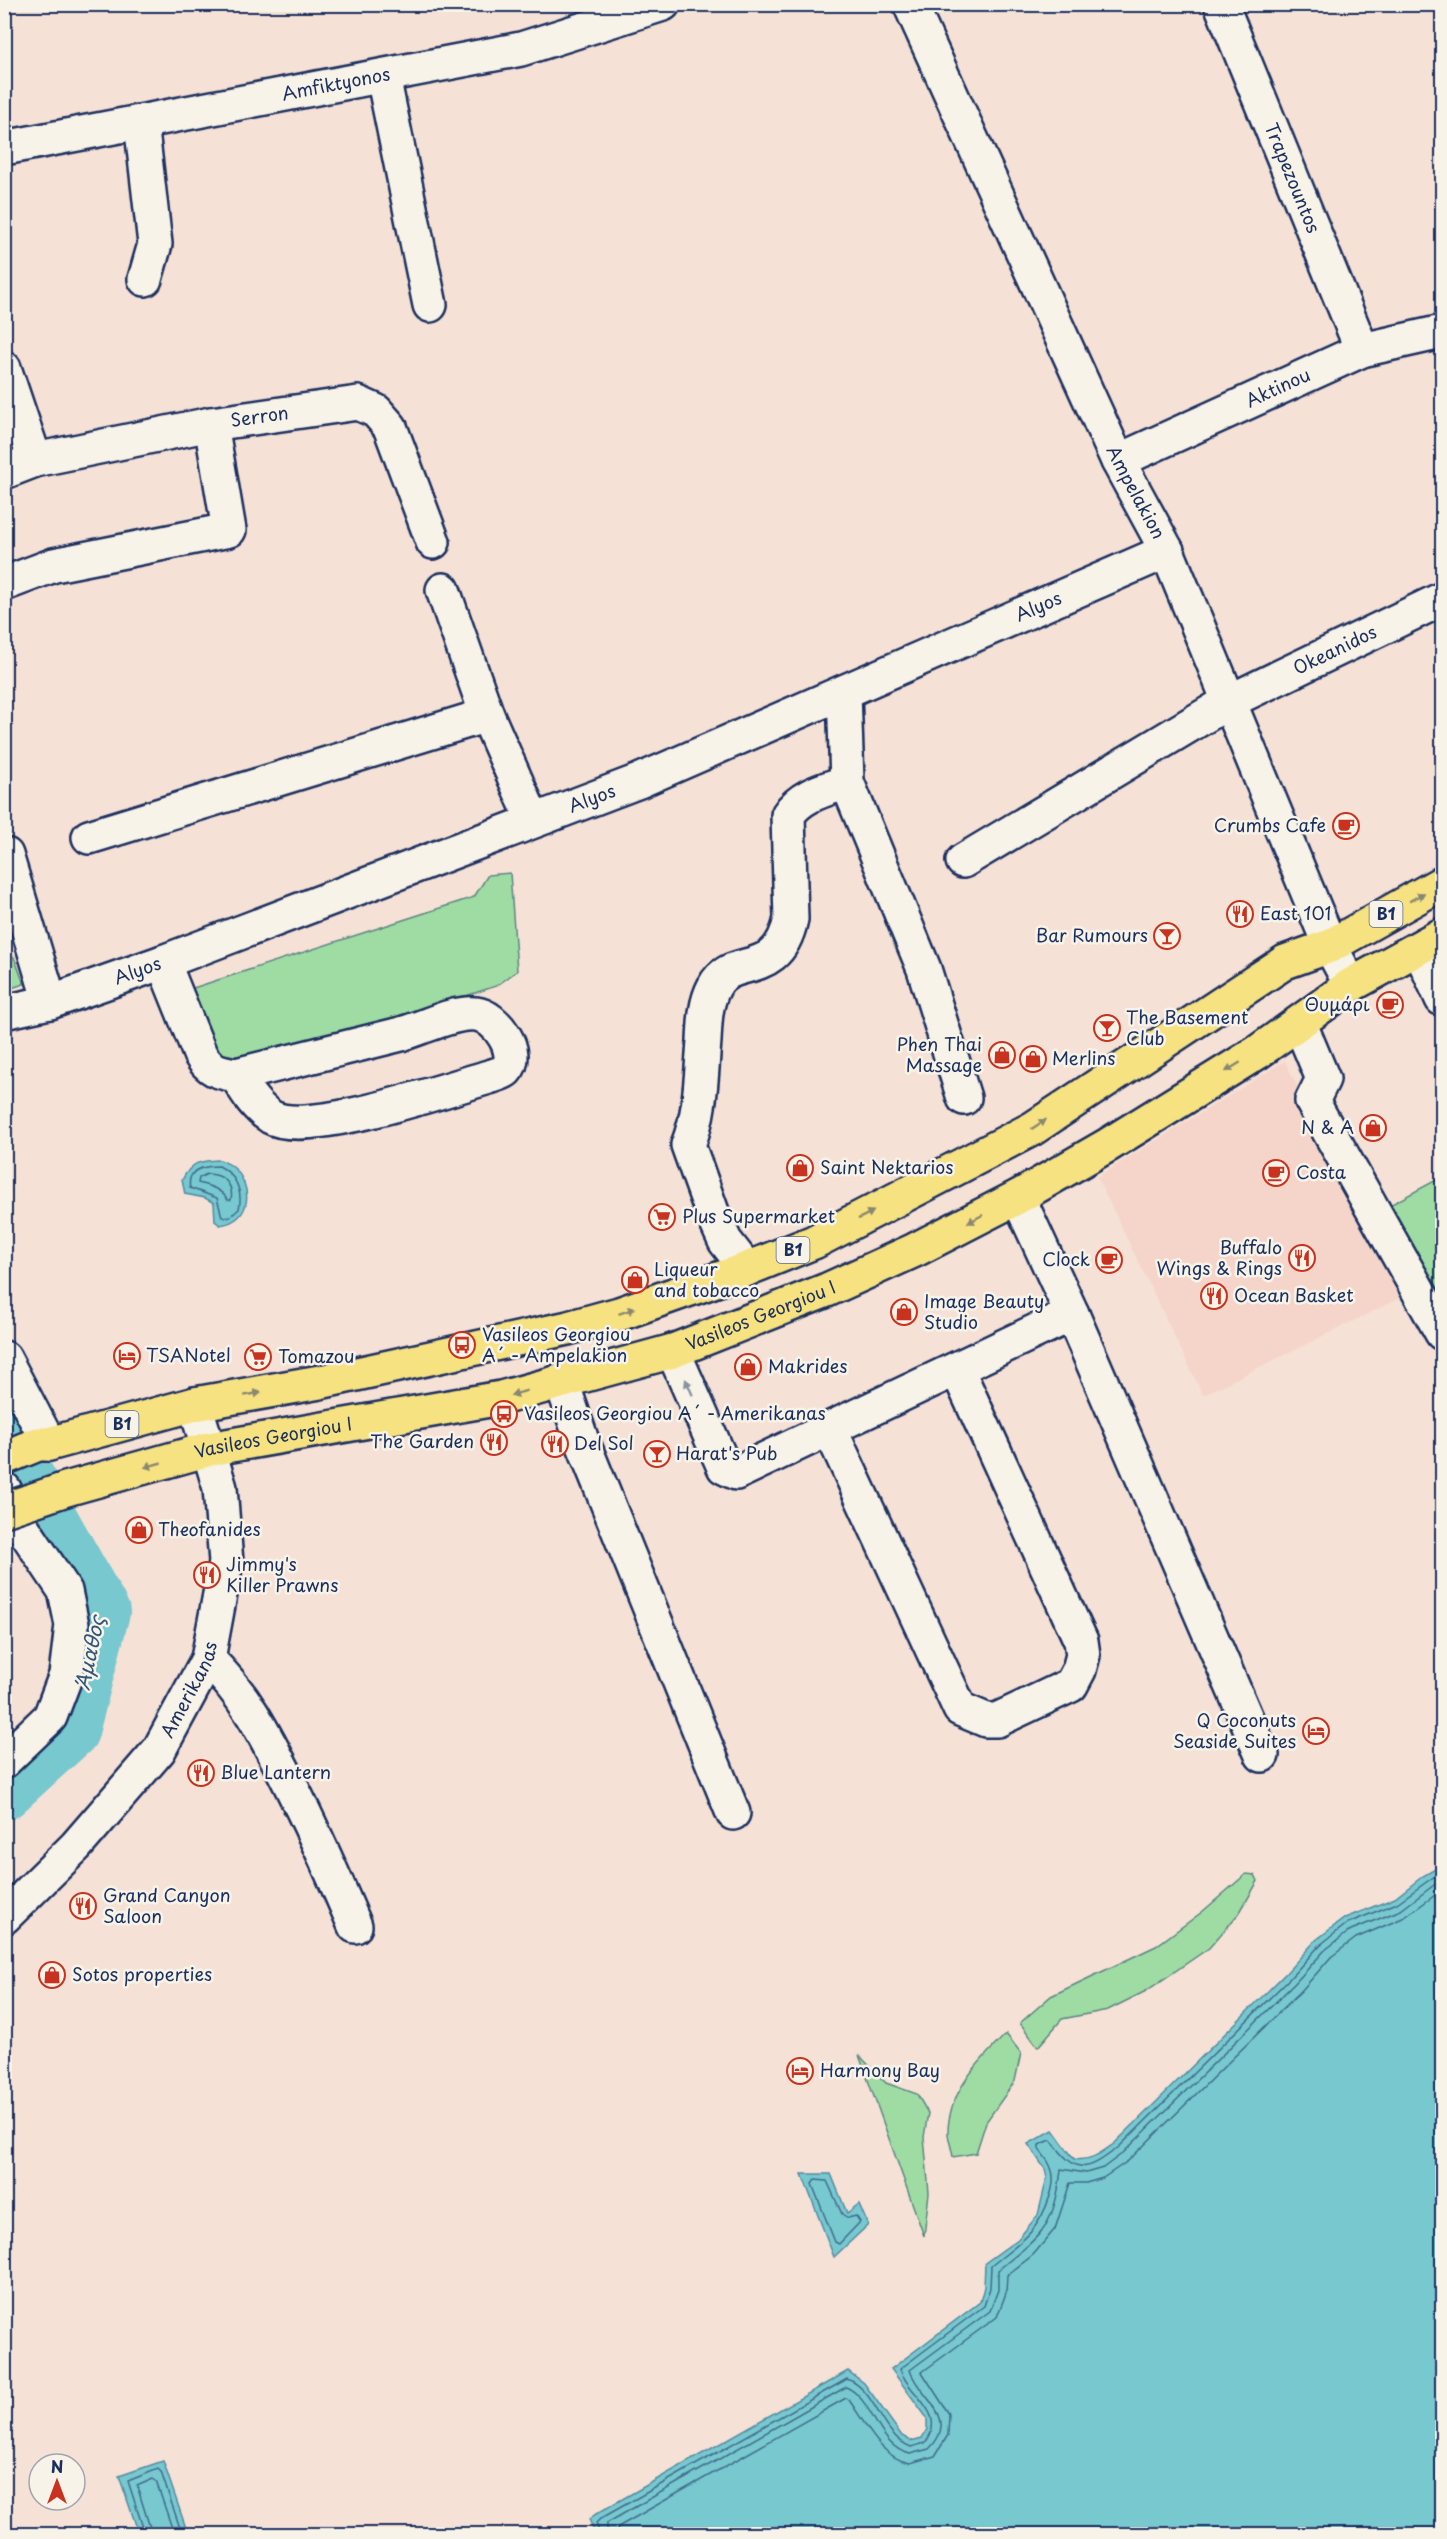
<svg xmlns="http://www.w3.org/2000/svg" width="1447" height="2539" font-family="'Playpen Sans',sans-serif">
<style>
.built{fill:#f5d5c9}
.green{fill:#9edca4;stroke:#5c8681;stroke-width:1.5}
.water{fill:#77c8cf;stroke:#528ba2;stroke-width:1.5}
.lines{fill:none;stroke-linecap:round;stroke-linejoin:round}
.shore{stroke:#406c8b;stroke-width:1.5}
.river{stroke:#77c8cf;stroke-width:54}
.minor-casing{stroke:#1b2f5e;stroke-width:38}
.major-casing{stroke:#1b2f5e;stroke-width:38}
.minor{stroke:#f7f3e8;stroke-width:33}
.major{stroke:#f7e281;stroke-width:33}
.major-bridge-casing{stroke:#1b2f5e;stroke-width:38;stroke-linecap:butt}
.major-bridge{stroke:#f7e281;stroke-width:33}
.oneway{fill:#898870}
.oneway2{fill:#8991a3}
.labels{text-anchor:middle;stroke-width:5;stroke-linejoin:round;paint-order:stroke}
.shield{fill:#f7f3e8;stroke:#5d6a87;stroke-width:1.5}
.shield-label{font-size:16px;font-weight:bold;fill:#1b2f5e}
.street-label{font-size:18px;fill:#1b2f5e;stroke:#f7f3e8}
.poi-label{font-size:18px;fill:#1b2f5e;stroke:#f7f3e8;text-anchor:start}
.water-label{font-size:20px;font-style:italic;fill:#32557a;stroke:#f7f3e8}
</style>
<rect width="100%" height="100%" fill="#f6e1d6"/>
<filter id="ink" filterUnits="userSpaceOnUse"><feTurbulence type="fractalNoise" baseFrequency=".0167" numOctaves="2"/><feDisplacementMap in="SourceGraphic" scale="12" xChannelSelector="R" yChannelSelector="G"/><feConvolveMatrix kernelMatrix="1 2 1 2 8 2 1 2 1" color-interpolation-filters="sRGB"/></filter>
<g filter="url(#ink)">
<path class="built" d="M1285,1061L1400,1298L1203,1395L1097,1177Z"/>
<path class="green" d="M510,873L517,971L496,986L396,1019L248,1056L221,1057L207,1042L187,990L474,897L488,875Z
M14,957L24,984L5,990V959Z
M1442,1177V1321L1386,1207Z
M1246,1874L1255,1875L1258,1881L1240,1912L1209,1948L1146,1991L1108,2010L1062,2019L1038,2047L1020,2023L1051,1996L1156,1946L1202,1912Z
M1006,2034L1021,2053L1015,2081L986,2122L976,2153L953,2157C952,2150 949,2141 948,2134C947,2093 980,2060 1006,2034Z
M859,2055L886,2083L917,2094L928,2113L924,2137L929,2193L924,2236Z"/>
<path class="water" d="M220,1160C224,1162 230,1164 233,1167C253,1185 253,1221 220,1225L215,1221L214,1203L205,1198L185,1194L182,1180C192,1161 200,1161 220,1160Z
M1442,1865V2534H595L589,2519L596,2514L848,2371L864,2383L902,2436L911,2441L922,2438L927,2429V2418L891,2369L980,2302L984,2287L985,2263L1018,2239L1038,2215L1047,2178L1045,2169L1028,2144L1053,2130L1074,2159C1091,2162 1102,2152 1115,2143L1286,1973L1316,1940L1345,1918L1395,1898L1423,1876Z
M802,2174H831L847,2213L859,2204L868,2225L834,2257Z
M163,2461L188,2534H139L119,2476Z"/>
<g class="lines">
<path class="shore" d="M219,1166C235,1174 243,1190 239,1209L230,1217H222L217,1198L190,1188C186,1169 204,1166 219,1166Z
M207,1174C223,1174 234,1184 231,1200H228C221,1189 210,1186 198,1183L199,1178Z
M815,2180L827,2181L842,2214L848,2218L856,2216L860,2222L839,2244L835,2242L812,2184Z
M145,2534L128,2481L158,2469L161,2472L182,2534
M152,2534L137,2486L153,2479L156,2481L174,2534
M600,2534L596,2523L600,2519L847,2379C877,2390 880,2435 911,2447L925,2443C949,2412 908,2396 900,2369L984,2306L990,2288L991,2266C1020,2242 1037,2235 1050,2196C1053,2187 1055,2177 1051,2168C1049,2161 1043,2155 1039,2149V2145L1051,2140C1077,2175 1085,2173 1119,2147L1290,1978L1320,1945L1348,1923L1397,1903L1442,1871
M607,2534V2523L846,2387C874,2399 876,2446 910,2454L929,2449C962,2416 918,2398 910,2370L990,2311L998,2290V2270C1041,2235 1055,2228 1061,2169L1086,2173L1103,2168L1123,2153L1295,1983L1325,1950L1351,1930L1401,1910L1442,1879
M616,2534L618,2527L846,2398L849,2400C865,2422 880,2458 910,2463L935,2456L948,2435L949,2414L922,2372L997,2317L1006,2293L1007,2275L1033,2255L1055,2229L1070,2183H1086L1103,2178L1128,2161L1302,1990L1331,1957L1356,1938L1405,1917L1442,1890"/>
<path class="river" d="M4,1435L103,1612L72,1731L4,1793"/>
<defs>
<g id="minor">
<path id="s1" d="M910,4L1118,461L1167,551L1330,946L1351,985"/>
<path id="s2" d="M1221,4L1362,350"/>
<path d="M383,76L430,305"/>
<path d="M141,122L155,244L145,279"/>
<path id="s3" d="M4,148L521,49L663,4"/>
<path d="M4,368L35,460"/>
<path id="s4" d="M1118,461L1362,350L1442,332"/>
<path id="s5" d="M4,472L35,460L211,424L358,403L376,411L390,427L433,542"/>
<path d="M4,584L54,565L229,530L211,424"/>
<path d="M443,590L487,715L533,820"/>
<path d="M844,692L847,782L924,969L964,1098"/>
<path d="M89,837L487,715"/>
<path d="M6,855L50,1002"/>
<path id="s6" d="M963,861L1228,702L1442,599"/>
<path d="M1419,948L1442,999"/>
<path d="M163,962L200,1054C209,1070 218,1072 236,1075C291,1061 346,1048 401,1034C423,1028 455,1011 476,1014C496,1016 522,1053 506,1070C502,1074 494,1075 489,1077C446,1089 307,1138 271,1117C255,1107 246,1091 236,1075"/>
<path id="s7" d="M4,1012L50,1002L163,962L639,781L1167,551"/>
<path d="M1300,1024L1323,1079L1312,1101L1442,1333"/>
<path d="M1018,1197L1072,1314L1262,1755"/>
<path d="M747,1269L725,1241L712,1212L688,1145C701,1112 701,1077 704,1041C705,1022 705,1004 714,987C731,952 777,983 791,919L788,815C801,795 824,790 847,782"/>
<path d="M673,1351L724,1467L736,1473L1072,1314"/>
<path d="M4,1358L49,1444"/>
<path d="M561,1380L581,1438L733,1813"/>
<path d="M830,1429L960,1709L986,1720H997L1071,1685L1079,1670L1083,1655L1081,1641L957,1369"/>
<path d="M4,1489L21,1525L65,1591L72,1625L66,1675L50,1717L4,1761"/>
<path d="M208,1659C244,1694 262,1729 284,1772C310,1823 333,1874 355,1926"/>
<path id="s8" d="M4,1917L76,1846L159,1750L208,1659L226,1562L220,1488L195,1404"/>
</g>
<g id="major">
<path d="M4,1458L38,1444H49L195,1404L320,1382L568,1328L619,1314L747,1269L814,1242L1032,1129L1285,962L1330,946L1442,883"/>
<path id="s9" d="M66,1489L209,1449L501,1398L673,1351L827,1290L915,1250L1018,1197L1108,1145L1258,1052L1351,985L1442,935"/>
</g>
</defs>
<use href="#minor" class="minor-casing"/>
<use href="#major" class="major-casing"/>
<use href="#minor" class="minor"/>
<use href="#major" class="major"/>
<defs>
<path id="major-bridge" d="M4,1510L66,1489"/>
</defs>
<use href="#major-bridge" class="major-bridge-casing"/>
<use href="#major-bridge" class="major-bridge"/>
</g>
<defs><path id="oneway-solid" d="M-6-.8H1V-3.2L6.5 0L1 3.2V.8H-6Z" transform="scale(1.5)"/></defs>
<g class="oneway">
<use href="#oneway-solid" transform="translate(1417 897) rotate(-29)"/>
<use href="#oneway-solid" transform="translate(1233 1067) rotate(148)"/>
<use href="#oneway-solid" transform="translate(1039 1124) rotate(-33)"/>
<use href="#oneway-solid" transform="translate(866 1215) rotate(-27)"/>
<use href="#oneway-solid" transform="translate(975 1219) rotate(152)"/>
<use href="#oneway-solid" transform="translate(627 1311) rotate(-19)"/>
<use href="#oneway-solid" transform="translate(519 1393) rotate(163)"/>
<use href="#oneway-solid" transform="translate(253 1394) rotate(-10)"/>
<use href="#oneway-solid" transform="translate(153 1465) rotate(164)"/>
</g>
<use class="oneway2" href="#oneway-solid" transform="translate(689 1387) rotate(-114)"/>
</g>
<defs>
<symbol id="cafe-ring" viewBox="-11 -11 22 22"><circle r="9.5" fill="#f7f3e8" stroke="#c8321e" stroke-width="1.5"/><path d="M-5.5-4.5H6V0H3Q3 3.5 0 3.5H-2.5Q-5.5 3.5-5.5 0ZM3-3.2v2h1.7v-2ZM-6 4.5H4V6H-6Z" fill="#c8321e"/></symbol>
<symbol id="restaurant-ring" viewBox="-11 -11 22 22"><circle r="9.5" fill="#f7f3e8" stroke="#c8321e" stroke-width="1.5"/><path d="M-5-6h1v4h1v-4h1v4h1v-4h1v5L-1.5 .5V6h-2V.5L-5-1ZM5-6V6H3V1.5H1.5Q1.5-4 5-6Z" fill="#c8321e"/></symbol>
<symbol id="bar-ring" viewBox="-11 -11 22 22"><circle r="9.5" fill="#f7f3e8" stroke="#c8321e" stroke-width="1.5"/><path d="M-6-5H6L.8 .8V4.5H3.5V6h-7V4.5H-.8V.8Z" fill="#c8321e"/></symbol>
<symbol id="shop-ring" viewBox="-11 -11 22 22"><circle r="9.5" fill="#f7f3e8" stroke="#c8321e" stroke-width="1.5"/><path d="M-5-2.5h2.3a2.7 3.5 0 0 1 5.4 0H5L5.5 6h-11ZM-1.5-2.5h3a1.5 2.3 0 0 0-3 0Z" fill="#c8321e"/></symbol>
<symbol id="supermarket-ring" viewBox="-11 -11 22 22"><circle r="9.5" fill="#f7f3e8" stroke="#c8321e" stroke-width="1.5"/><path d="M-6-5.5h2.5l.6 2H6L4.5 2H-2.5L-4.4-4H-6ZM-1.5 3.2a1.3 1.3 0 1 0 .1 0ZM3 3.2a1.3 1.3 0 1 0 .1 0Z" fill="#c8321e"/></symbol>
<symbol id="bus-ring" viewBox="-11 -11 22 22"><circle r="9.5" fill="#f7f3e8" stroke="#c8321e" stroke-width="1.5"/><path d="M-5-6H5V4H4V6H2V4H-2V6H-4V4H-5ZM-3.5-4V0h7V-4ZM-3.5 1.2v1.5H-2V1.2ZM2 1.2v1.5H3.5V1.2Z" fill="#c8321e"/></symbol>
<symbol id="hotel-ring" viewBox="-11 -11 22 22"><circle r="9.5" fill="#f7f3e8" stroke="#c8321e" stroke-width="1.5"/><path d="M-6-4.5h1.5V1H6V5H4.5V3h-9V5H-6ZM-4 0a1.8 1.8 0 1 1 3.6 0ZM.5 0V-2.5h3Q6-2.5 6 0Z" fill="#c8321e"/></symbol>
</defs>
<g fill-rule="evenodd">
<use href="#cafe-ring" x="1331" y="811" width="30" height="30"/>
<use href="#restaurant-ring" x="1225" y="899" width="30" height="30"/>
<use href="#bar-ring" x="1152" y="921" width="30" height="30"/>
<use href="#cafe-ring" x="1375" y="990" width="30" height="30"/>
<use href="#bar-ring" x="1092" y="1013" width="30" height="30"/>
<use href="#shop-ring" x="987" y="1040" width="30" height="30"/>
<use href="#shop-ring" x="1018" y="1044" width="30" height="30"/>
<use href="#shop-ring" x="1358" y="1113" width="30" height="30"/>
<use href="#shop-ring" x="785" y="1153" width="30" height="30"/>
<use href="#cafe-ring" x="1261" y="1158" width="30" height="30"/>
<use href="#supermarket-ring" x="647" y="1202" width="30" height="30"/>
<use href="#restaurant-ring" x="1287" y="1243" width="30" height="30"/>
<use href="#cafe-ring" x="1094" y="1245" width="30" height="30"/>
<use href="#shop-ring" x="620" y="1265" width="30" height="30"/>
<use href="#restaurant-ring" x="1199" y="1281" width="30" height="30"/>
<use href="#shop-ring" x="889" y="1297" width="30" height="30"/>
<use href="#bus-ring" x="447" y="1330" width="30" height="30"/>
<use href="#hotel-ring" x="112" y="1341" width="30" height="30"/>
<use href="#supermarket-ring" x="243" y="1342" width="30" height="30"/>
<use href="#shop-ring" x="733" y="1352" width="30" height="30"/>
<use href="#bus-ring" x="489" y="1399" width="30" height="30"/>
<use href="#restaurant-ring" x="479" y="1427" width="30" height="30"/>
<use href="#restaurant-ring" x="540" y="1429" width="30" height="30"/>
<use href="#bar-ring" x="642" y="1439" width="30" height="30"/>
<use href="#shop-ring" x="124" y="1515" width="30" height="30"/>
<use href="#restaurant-ring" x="192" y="1560" width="30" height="30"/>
<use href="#hotel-ring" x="1301" y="1716" width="30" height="30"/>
<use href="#restaurant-ring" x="186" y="1758" width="30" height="30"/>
<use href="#restaurant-ring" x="68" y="1891" width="30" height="30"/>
<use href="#shop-ring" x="37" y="1960" width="30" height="30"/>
<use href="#hotel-ring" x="785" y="2056" width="30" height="30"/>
</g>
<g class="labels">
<g class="shield">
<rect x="1369.5" y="901" width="33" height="26" rx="4.5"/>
<rect x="776.5" y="1237" width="33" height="26" rx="4.5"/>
<rect x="105.5" y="1411" width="33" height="26" rx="4.5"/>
</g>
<g class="shield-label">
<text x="1386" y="920">B1</text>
<text x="793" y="1256">B1</text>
<text x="122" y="1430">B1</text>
</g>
<g class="street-label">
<text dy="6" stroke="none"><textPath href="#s3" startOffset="338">Amfiktyonos</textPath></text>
<text dy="6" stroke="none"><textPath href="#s2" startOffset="188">Trapezountos</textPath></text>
<text dy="6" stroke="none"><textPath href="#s4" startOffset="176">Aktinou</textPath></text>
<text dy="6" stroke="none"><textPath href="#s5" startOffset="262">Serron</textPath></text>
<text dy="6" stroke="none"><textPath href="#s1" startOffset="538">Ampelakion</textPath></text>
<text dy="6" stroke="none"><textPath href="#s7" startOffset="1112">Alyos</textPath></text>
<text dy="6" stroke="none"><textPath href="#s6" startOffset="428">Okeanidos</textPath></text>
<text dy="6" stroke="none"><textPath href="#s7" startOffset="626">Alyos</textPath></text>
<text dy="6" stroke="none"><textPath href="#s7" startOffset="140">Alyos</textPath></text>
<text dy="6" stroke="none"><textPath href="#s9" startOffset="718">Vasileos Georgiou I</textPath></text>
<text dy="6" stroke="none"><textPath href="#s9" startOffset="214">Vasileos Georgiou I</textPath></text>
<text dy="6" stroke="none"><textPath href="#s8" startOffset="296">Amerikanas</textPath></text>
</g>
<g class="poi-label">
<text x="1326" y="832" text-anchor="end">Crumbs Cafe</text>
<text x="1260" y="920">East 101</text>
<text x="1148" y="942" text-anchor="end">Bar Rumours</text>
<text x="1370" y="1011" text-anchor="end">Θυμάρι</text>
<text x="1126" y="1024">The Basement<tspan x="1126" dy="21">Club</tspan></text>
<text x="982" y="1051" text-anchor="end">Phen Thai<tspan x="982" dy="21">Massage</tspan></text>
<text x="1052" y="1065">Merlins</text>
<text x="1354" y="1134" text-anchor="end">N &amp; A</text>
<text x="820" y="1174">Saint Nektarios</text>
<text x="1296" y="1179">Costa</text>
<text x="682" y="1223">Plus Supermarket</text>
<text x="1282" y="1254" text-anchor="end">Buffalo<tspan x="1282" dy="21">Wings &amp; Rings</tspan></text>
<text x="1090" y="1266" text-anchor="end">Clock</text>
<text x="654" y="1276">Liqueur<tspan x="654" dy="21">and tobacco</tspan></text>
<text x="1234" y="1302">Ocean Basket</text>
<text x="924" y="1308">Image Beauty<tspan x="924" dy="21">Studio</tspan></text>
<text x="482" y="1341">Vasileos Georgiou<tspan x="482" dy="21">A´ - Ampelakion</tspan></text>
<text x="146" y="1362">TSANotel</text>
<text x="278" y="1363">Tomazou</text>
<text x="768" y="1373">Makrides</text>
<text x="524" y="1420">Vasileos Georgiou A´ - Amerikanas</text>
<text x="474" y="1448" text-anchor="end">The Garden</text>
<text x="574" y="1450">Del Sol</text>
<text x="676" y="1460">Harat's Pub</text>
<text x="158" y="1536">Theofanides</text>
<text x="226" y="1571">Jimmy's<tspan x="226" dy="21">Killer Prawns</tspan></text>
<text x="1296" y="1727" text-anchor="end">Q Coconuts<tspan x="1296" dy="21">Seaside Suites</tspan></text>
<text x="220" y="1779">Blue Lantern</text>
<text x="103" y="1902">Grand Canyon<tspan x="103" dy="21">Saloon</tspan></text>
<text x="72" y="1981">Sotos properties</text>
<text x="820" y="2077">Harmony Bay</text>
</g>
<g class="water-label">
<text transform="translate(90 1653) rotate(-78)" y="7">Άμαθος</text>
</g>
</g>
<rect width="1447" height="2539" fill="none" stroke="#f7f3e8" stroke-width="24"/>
<rect x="12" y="12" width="1423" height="2515" fill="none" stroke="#1b2f5e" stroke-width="2" filter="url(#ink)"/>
<g transform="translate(57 2482)"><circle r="28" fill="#f7f3e8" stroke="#9fa5b1" stroke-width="1.5"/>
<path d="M0-4.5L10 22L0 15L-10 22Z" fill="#c8321e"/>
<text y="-9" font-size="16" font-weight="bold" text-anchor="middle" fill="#1b2f5e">N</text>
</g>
</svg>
